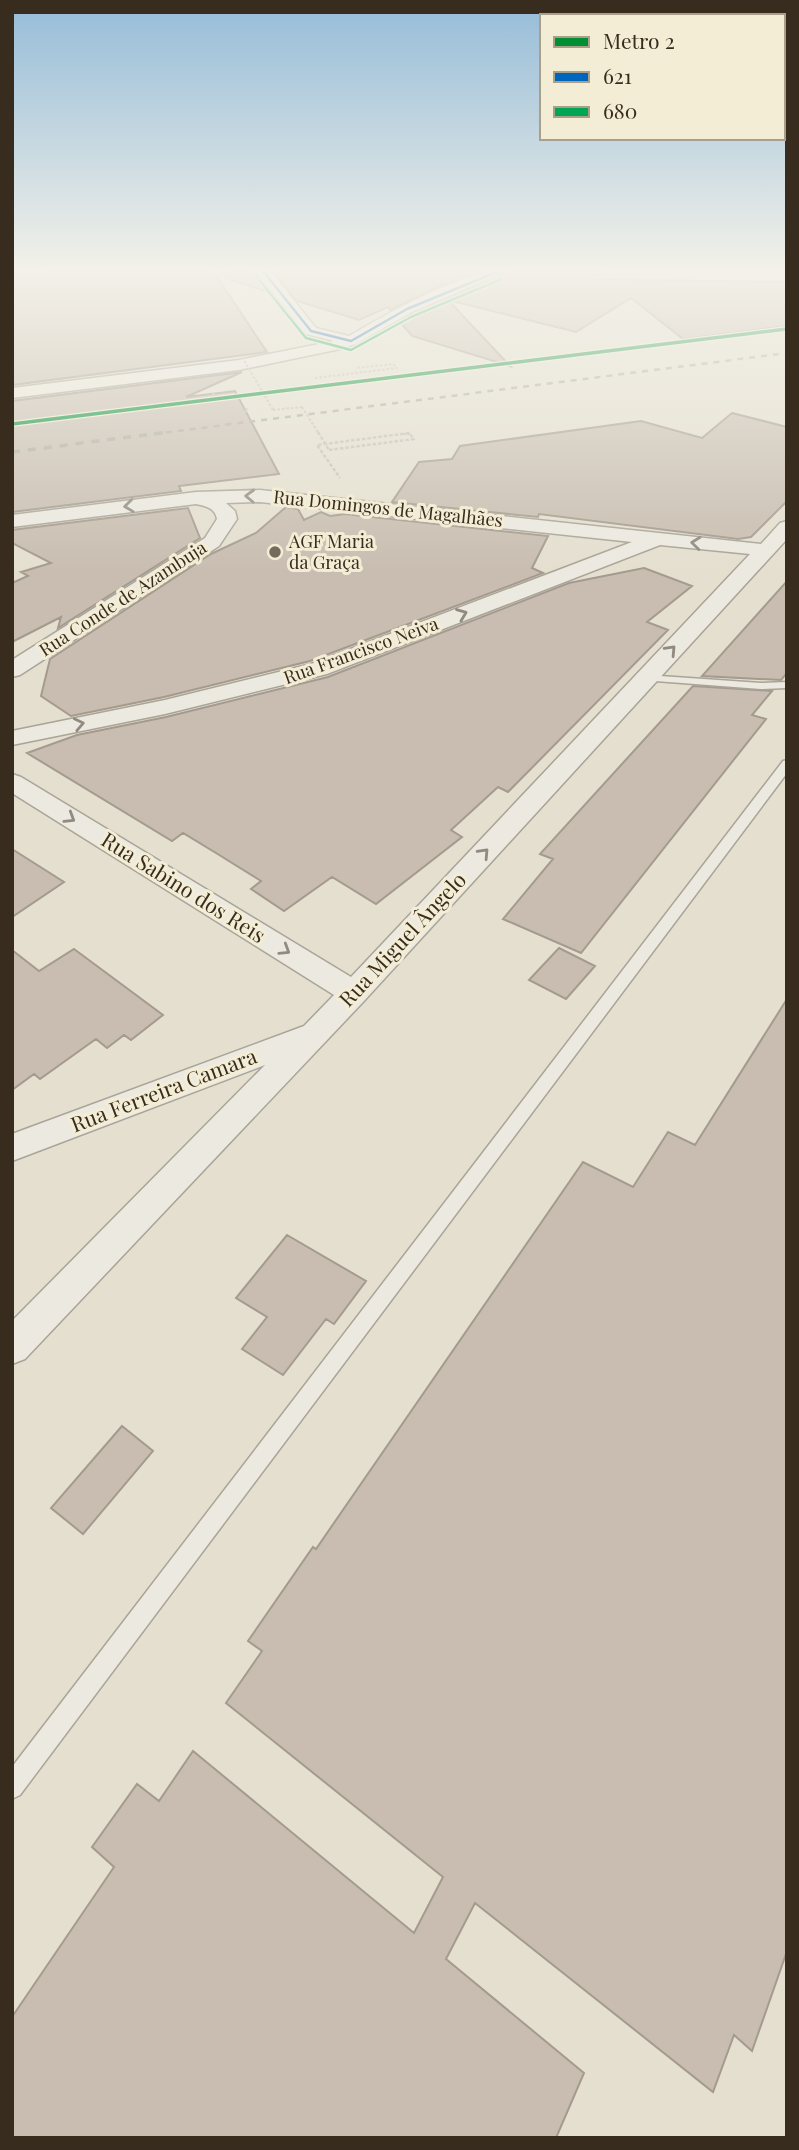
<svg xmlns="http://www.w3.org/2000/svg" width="799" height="2150" font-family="'Playfair Display',serif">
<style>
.building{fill:#c8bdb0;stroke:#a49b8e;stroke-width:2}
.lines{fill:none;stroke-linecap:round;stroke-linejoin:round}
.service-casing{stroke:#a9a497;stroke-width:3}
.minor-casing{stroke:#a9a497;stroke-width:3}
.path-far1{stroke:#c5c0b7;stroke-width:2;stroke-dasharray:2.5 2;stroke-linecap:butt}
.path{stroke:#c5c0b7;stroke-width:2.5;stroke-dasharray:3.5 2;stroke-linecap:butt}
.service{fill:#ece9e0;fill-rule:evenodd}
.minor{fill:#ece9e0;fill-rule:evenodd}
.rail-far1{stroke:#aca9a0;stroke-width:2.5;stroke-dasharray:6 6;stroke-linecap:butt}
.rail{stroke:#aca9a0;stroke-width:3.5;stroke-dasharray:8 8;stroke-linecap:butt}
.path-bridge-far1{stroke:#c5c0b7;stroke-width:2;stroke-dasharray:2.5 2;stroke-linecap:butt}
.path-bridge{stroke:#c5c0b7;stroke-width:2.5;stroke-dasharray:3.5 2;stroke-linecap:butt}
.bus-1-casing{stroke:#f4edd5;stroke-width:5}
.bus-2-casing{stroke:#f4edd5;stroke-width:5}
.bus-1{stroke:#0065bd;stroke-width:2.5}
.bus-2{stroke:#00a651;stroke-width:2.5}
.metro-1-casing{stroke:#f4edd5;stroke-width:6}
.metro-1{stroke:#028f34;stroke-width:3.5}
.oneway{stroke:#928a80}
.poi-dot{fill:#746b5d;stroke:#f4edd5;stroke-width:2.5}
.labels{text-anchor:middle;stroke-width:6;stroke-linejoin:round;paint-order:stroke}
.far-street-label{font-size:18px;fill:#382c1f;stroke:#f4edd5}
.far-poi-label{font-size:18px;fill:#382c1f;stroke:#f4edd5;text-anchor:start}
.street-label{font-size:21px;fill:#382c1f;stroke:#f4edd5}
</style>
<rect width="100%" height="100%" fill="#e4dfcf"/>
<path class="building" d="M54,271H213L267,352L12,385V275Z
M226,271H253L269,292L225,278Z
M273,271H485L447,283L390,310L388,307L359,320L297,301Z
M508,271H606L591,279L787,282V326L683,339L631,298L576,332L448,300L510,366L412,336L400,322Z
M242,372L186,397L235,391L279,474L179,486L181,491L12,512V401Z
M732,413L787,427V501L751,537L738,539L539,514L538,517L392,502L419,462L452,459L460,446L641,421L702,438Z
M286,507L298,509L304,520L321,512L330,516L345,514L548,536L532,568L543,573L310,661L164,697L71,716L41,696L50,659L211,554L256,533Z
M188,508L200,538L58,628L61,617L12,642V583L28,576L21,572L51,563L12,543V530Z
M644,568L692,586L647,622L668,630L508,792L498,787L451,830L462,837L376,904L332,877L284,911L251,889L261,881L216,853L183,833L172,841L27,753L77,735L166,717L328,677L569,583Z
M787,581V673L781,680L702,676Z
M693,686L772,691L752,715L766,719L581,953L503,919L553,859L540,854Z
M12,849L64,882L12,917Z
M559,948L595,966L566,999L529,980Z
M74,949L163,1015L131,1040L124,1035L107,1048L96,1039L40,1079L34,1074L12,1090V950L39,971Z
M787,999V1951L752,2051L734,2035L713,2092L475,1903L446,1959L584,2073L556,2138H12V2017L114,1867L92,1847L137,1784L159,1801L193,1751L414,1933L443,1877L226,1703L262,1651L248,1641L313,1547L316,1549L583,1162L633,1187L668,1132L695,1145Z
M287,1235L366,1281L334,1324L326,1319L283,1375L242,1349L267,1317L236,1298Z
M122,1426L153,1451L83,1534L51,1508Z"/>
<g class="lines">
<defs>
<path id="service" d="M646,675L761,683L787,682V688L761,689L642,680V676Z
M787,760V773L20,1795L12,1799V1767L783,761Z"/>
<path id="minor" d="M256,271H270L316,328L349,336C387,314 463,270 506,271L412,312L356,344L340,349L239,370L12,398V388L239,360L334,341L306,334Z
M260,490L761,544L780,523L787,521V539L364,1001L25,1359L12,1364V1321L265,1065L12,1161V1134L304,1026L334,995L12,793V774L21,777L351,977L750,554L660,545L327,674L165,714L12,745V731L165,700L311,664L632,542L260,502L226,503L235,511L237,519L219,546L20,675L12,677V660L205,538L217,519C215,508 206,506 196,504L12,527V515L196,492Z"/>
</defs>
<use href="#service" class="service-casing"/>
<use href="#minor" class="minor-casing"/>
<path class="path-far1" d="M315,378L397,368L393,364L355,368
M213,393L217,401L264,395
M217,401L224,414L248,411L246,408
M273,410L302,407
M403,434H410"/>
<path class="path" d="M329,450L414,439L409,433L317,445L340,478"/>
<use href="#service" class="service"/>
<use href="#minor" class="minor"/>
<path class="rail-far1" d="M154,434L787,353"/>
<path class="rail" d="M12,452L168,432"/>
<path class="path-bridge-far1" d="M242,357L273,410
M302,407L319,434"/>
<path class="path-bridge" d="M318,432L329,450"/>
<defs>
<path id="bus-1" d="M263,271L311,331L351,341L407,309L499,271"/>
<path id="bus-2" d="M256,276L306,338L351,350L411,317L502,279"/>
</defs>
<use href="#bus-1" class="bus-1-casing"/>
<use href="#bus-2" class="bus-2-casing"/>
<use href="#bus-1" class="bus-1"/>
<use href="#bus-2" class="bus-2"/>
<defs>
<path id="metro-1" d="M12,424L787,329"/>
</defs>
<use href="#metro-1" class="metro-1-casing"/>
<use href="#metro-1" class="metro-1"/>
</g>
<defs><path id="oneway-chevron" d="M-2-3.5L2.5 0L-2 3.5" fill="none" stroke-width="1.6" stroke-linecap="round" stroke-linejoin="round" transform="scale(1.75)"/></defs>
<g class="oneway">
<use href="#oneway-chevron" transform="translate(250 496) rotate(-178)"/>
<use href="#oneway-chevron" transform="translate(129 506) rotate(173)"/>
<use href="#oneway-chevron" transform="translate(696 543) rotate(-174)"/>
<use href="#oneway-chevron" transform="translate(462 614) rotate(-21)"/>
<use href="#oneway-chevron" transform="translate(671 650) rotate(-47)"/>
<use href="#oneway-chevron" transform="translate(79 724) rotate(-12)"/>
<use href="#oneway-chevron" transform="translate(70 818) rotate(32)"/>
<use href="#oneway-chevron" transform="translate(484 853) rotate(-47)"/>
<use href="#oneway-chevron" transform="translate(285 950) rotate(32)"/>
</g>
<linearGradient id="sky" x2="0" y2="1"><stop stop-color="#95bcd8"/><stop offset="0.47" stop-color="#f3f1e9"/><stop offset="1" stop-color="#f3f1e9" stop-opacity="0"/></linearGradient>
<rect width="799" height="572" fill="url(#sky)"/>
<circle class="poi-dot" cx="275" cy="552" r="7"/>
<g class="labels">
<g class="far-street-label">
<text transform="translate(388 509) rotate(6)" y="6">Rua Domingos de Magalhães</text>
<text transform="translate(123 599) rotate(-33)" y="6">Rua Conde de Azambuja</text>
<text transform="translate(361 651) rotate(-20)" y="6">Rua Francisco Neiva</text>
</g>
<g class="far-poi-label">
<text x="289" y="548">AGF Maria<tspan x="289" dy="21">da Graça</tspan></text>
</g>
<g class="street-label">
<text transform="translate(183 888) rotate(32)" y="7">Rua Sabino dos Reis</text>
<text transform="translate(403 940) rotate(-47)" y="7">Rua Miguel Ângelo</text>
<text transform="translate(164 1091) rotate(-21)" y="7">Rua Ferreira Camara</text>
</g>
</g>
<rect width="799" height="2150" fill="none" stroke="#382c1f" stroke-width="28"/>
<rect x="540" y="14" width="245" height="126" fill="#f4edd5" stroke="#a9a08c" stroke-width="2"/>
<rect x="554" y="37" width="35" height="10" fill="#028f34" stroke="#a9a08c" stroke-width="2"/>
<text x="603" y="49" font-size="21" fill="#382c1f">Metro 2</text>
<rect x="554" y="72" width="35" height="10" fill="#0065bd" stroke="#a9a08c" stroke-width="2"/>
<text x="603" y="84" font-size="21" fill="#382c1f">621</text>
<rect x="554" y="107" width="35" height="10" fill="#00a651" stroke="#a9a08c" stroke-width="2"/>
<text x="603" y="119" font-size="21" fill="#382c1f">680</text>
</svg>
